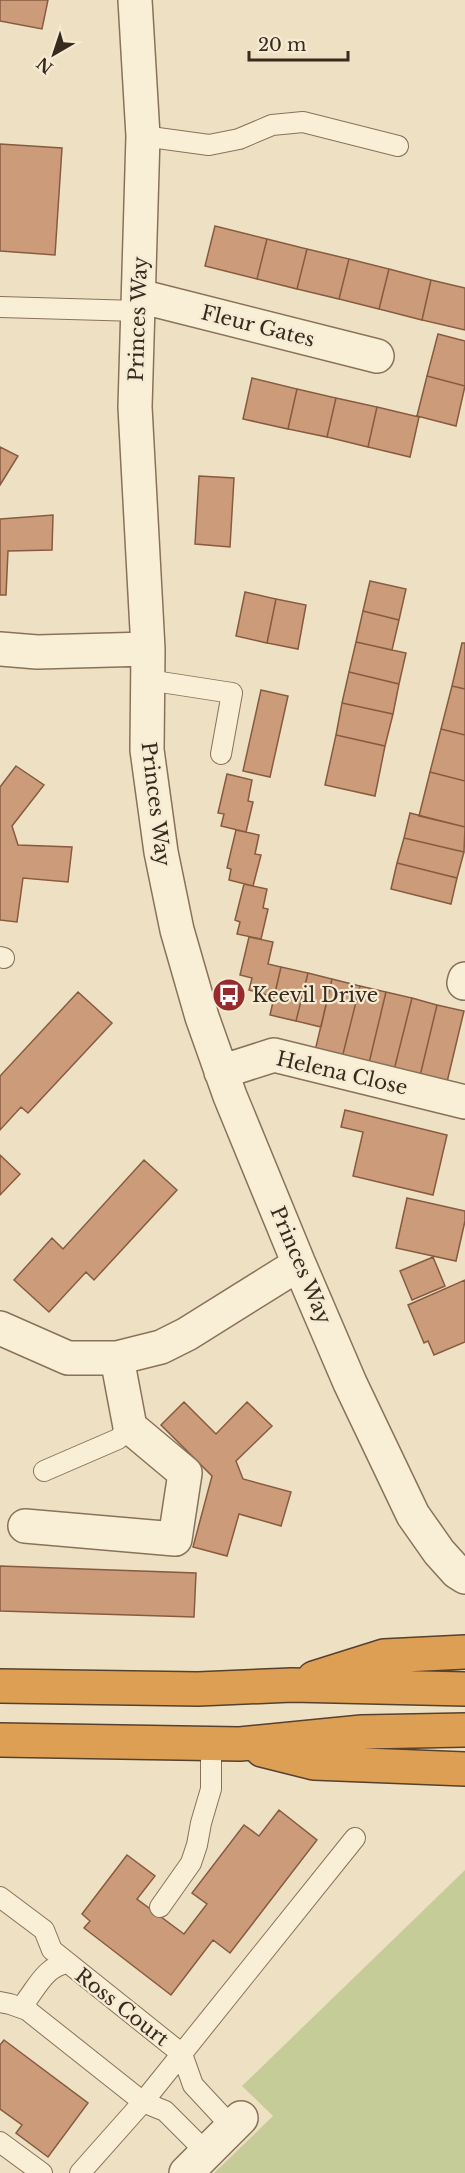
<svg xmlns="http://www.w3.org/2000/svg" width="465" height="2173" font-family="'Libre Baskerville',serif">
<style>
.green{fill:#c6cc97}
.building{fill:#cc9b79;stroke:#875b40;stroke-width:1.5}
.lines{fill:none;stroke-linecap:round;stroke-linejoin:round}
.lane-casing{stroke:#88725a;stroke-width:22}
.street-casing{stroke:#88725a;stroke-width:36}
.highway-casing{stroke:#56402e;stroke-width:36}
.lane{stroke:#f9eed6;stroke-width:20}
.street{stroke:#f9eed6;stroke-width:33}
.highway{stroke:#dd9f54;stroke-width:33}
.labels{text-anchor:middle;stroke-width:4.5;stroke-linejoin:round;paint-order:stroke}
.street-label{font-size:20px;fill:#382a1e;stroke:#f5ebd2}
.poi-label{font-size:20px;fill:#382a1e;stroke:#f5ebd2;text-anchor:start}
</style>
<rect width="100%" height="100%" fill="#eee1c3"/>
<path class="green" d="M465,1870V2173H214L273,2116L242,2086Z"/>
<path class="building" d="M0,0H48L42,29L0,21Z
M0,144L62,148L55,255L0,251Z
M215,226L267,239L257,279L205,266Z
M267,239L307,249L297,289L257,279Z
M307,249L349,259L339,299L297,289Z
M349,259L389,269L379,309L339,299Z
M389,269L431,280L422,320L379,309Z
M431,280L465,288V330L422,320Z
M438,334L465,341V386L427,376Z
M427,376L465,386L456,426L417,416Z
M252,378L297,389L288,429L243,419Z
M297,389L336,398L327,437L288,429Z
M336,398L377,407L368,447L327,437Z
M377,407L419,417L410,457L368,447Z
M0,447L18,456L0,485Z
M199,476L234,478L230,547L195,544Z
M53,515L52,550L8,551L6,595H0V519Z
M370,581L406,589L399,620L363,611Z
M245,592L276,599L267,643L236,636Z
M276,599L306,605L298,649L267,643Z
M363,611L399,620L392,650L356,642Z
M356,642L406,653L399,684L349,672Z
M462,643H465V689L452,686Z
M349,672L399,684L393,714L342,703Z
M452,686L465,689V735L441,729Z
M261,690L288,696L270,777L243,771Z
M342,703L393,714L385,746L336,735Z
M441,729L465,735V781L430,772Z
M336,735L385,746L375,796L325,785Z
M16,766L44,785L12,826L18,845L72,847L68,882L23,878L17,922L0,920V787Z
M430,772L465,781V827L419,816Z
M227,774L252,780L248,801L253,802L246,832L221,826L224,814L218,813Z
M410,813L465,827L464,852L404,838Z
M236,830L259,835L255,854L261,855L253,886L229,880L231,869L227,868Z
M404,838L464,852L457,878L397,863Z
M397,863L457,878L451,904L391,889Z
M244,884L267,889L263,908L268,909L261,939L237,934L240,922L235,920Z
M249,937L273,942L268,964L281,967L274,997L249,990L252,978L240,975Z
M281,967L308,973L296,1021L270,1015Z
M308,973L332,979L321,1027L296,1021Z
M332,979L360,986L342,1058L315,1051Z
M360,986L386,992L369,1063L342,1058Z
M78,992L112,1023L28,1113L21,1107L0,1130V1076Z
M386,992L412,998L394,1070L369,1063Z
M412,998L437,1005L420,1076L394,1070Z
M437,1005L464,1011L447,1082L420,1076Z
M345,1110L447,1135L433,1195L353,1176L363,1132L341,1127Z
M0,1155L20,1174L0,1195Z
M144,1160L177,1190L94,1280L86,1272L49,1312L14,1280L52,1238L63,1249Z
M407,1198L465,1211V1221L456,1261L396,1248Z
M433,1257L445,1286L412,1300L400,1271Z
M465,1280V1342L434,1355L428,1341L424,1343L408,1305Z
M184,1402L216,1434L247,1402L272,1426L236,1461L243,1479L291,1492L281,1526L239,1514L227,1556L193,1547L212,1476L161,1425Z
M0,1566L196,1573L194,1617L0,1611Z
M279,1810L317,1840L230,1953L213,1940L171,1995L84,1928L90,1921L82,1914L127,1855L155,1876L137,1899L184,1934L207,1904L192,1893L244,1825L259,1836Z
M4,2040L88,2103L48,2157L16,2133L22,2125L0,2109V2045Z"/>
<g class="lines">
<defs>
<path id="lane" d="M143,136L209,145L239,139L272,125L303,122L398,146
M0,307L138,311
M148,680L232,693L221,754
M0,957L4,958
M44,1471L118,1439L130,1427
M0,1897L44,1930L52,1950L182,2054L193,2085L232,2127
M160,1907L191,1863L197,1845L201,1823L211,1789V1743
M0,2002L10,2004L27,2010L143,2102L165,2111L206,2152
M27,2010L26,2001C38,1985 47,1966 67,1963
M0,2142L42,2173
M80,2173L143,2102L355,1838"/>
<path id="street" d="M135,0L143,136L135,407L148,649L147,750L161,852L177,930L202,1017L230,1096L299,1264L350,1383L413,1515L439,1552L457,1572L465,1577
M139,296L377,356
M0,649L37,652L148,649
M464,983L465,979
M221,1072L274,1055L465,1102
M0,1328L68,1358H117L161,1347L187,1334L299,1264
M25,1526L175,1539L185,1473L130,1427L117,1358
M186,2173L241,2118"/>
<path id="highway" d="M314,1678L384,1656L465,1652
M0,1686L198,1689L292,1685L465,1689
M0,1740L240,1744L362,1732L465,1730
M262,1750L314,1763L465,1769"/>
</defs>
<use href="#lane" class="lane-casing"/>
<use href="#street" class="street-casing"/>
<use href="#highway" class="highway-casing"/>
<use href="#lane" class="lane"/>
<use href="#street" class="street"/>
<use href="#highway" class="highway"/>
</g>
<defs>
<symbol id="bus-disc" viewBox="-11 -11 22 22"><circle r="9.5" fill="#972a2c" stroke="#f5ebd2"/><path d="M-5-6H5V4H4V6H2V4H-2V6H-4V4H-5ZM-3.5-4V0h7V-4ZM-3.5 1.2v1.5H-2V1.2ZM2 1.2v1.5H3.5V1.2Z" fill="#fff"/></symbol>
</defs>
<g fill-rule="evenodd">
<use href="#bus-disc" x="210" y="976" width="38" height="38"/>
</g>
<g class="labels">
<g class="street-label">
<text transform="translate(138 319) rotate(-88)" y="7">Princes Way</text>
<text transform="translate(258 326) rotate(14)" y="7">Fleur Gates</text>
<text transform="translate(156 804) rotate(83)" y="7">Princes Way</text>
<text transform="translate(342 1073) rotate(13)" y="7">Helena Close</text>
<text transform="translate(301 1265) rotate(67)" y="7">Princes Way</text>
<text transform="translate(122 2007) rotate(38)" y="7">Ross Court</text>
</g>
<g class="poi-label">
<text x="252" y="1002">Keevil Drive</text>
</g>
</g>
<g transform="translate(54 54) rotate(219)" stroke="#f5ebd2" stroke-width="4.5" paint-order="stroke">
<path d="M0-4.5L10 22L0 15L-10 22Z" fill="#382a1e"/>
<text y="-9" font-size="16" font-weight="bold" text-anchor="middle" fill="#382a1e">N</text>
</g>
<path d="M249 51v9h99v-9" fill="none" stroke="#382a1e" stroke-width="3"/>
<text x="258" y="51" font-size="18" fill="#382a1e" stroke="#f5ebd2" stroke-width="4.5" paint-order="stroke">20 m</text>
</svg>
